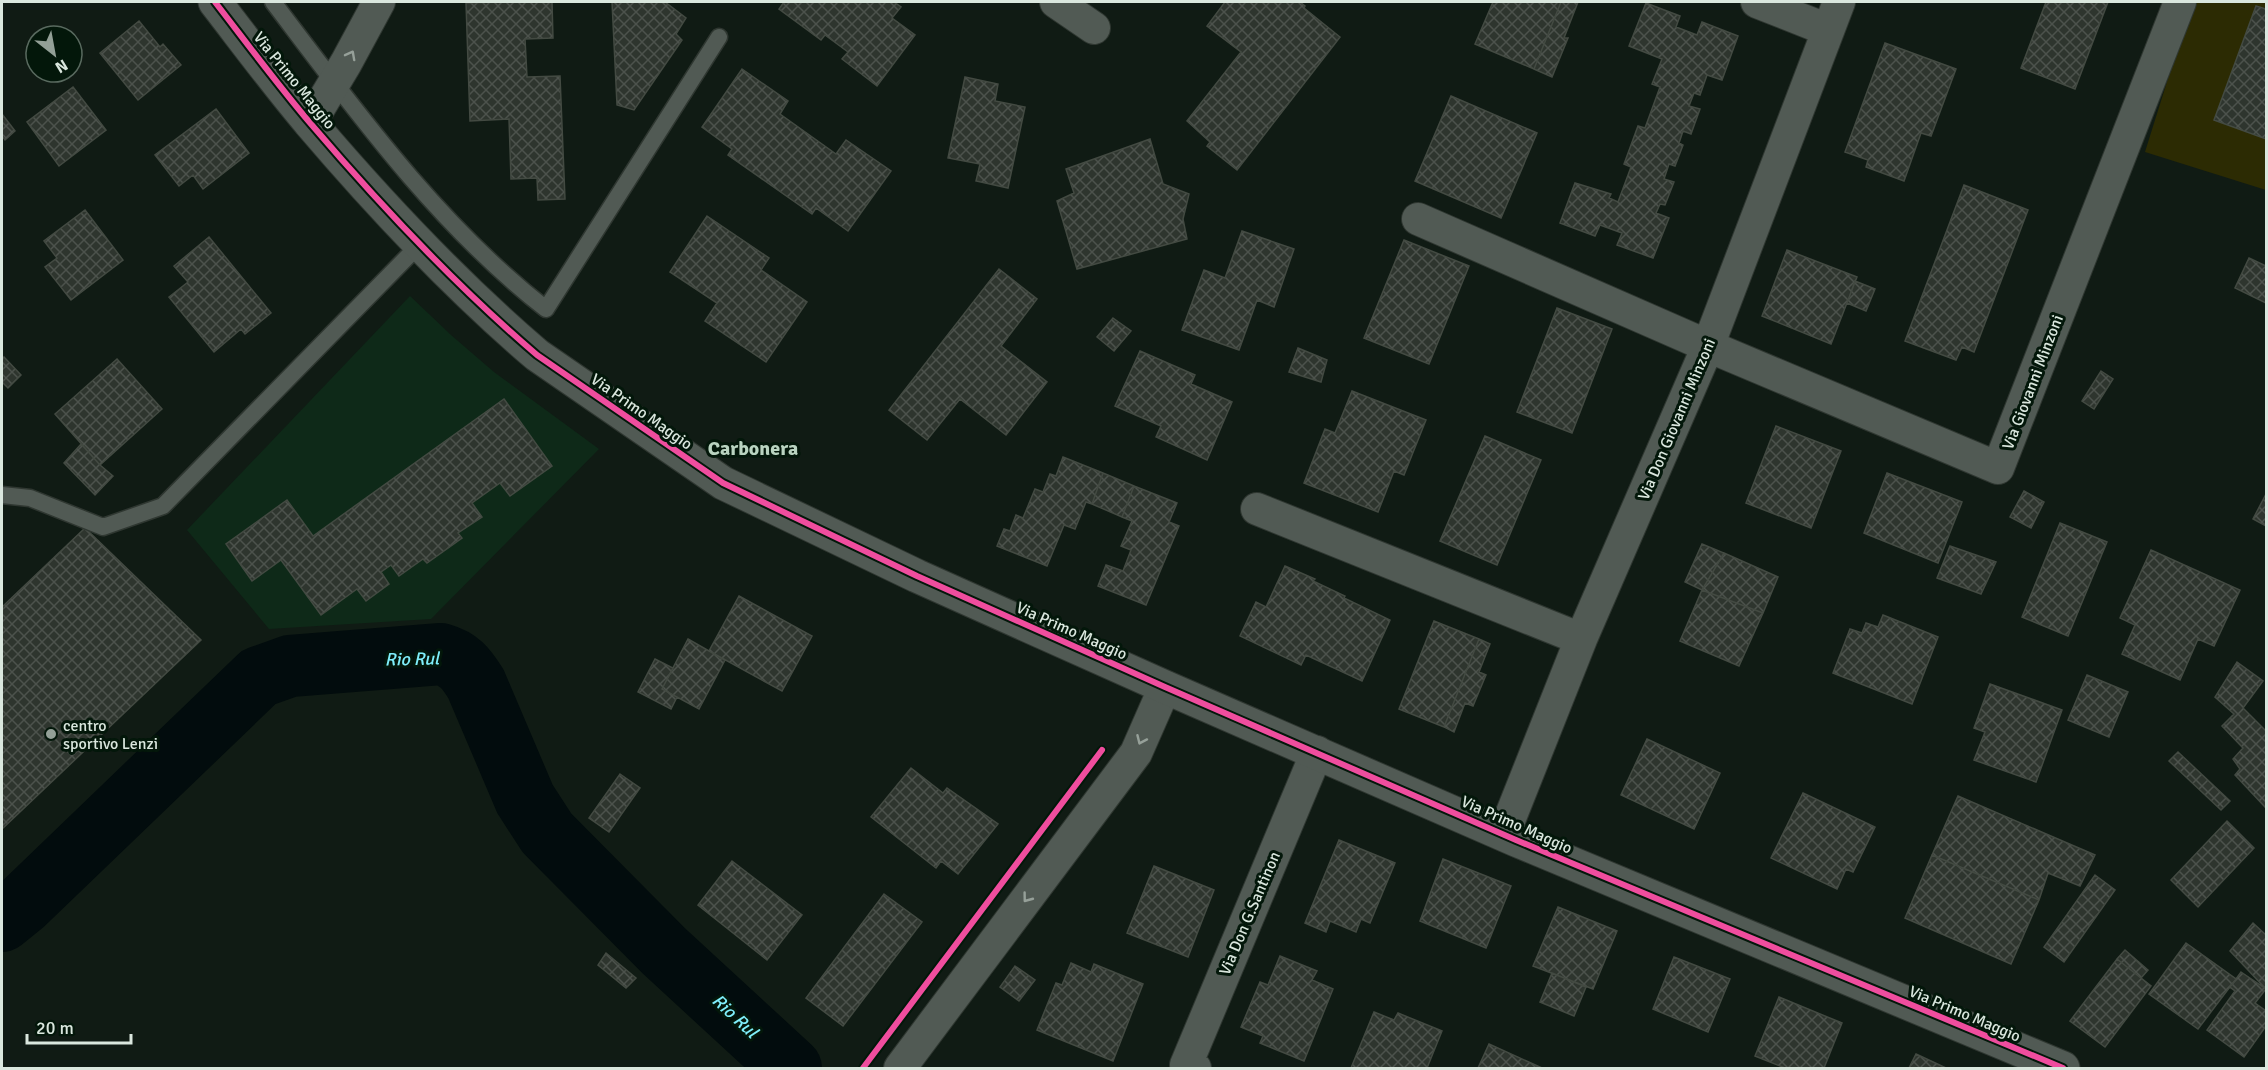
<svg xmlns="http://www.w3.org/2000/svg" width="2268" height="1070" font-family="Signika,sans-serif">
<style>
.built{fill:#0e2918}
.park{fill:#2c2b03}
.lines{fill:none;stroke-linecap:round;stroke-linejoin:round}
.river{stroke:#020c0d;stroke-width:62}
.building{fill:url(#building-cross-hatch);stroke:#434a42;stroke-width:1.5}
.service-casing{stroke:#2f3731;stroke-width:19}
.minor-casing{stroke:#2f3731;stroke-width:34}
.tertiary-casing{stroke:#2f3731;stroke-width:35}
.service{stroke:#515a54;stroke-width:16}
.minor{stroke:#515a54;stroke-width:32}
.tertiary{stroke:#515a54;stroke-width:33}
.cycleway-casing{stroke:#03170a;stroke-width:10}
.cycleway{stroke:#ef4d9e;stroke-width:6}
.oneway{stroke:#96a099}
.poi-dot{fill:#93a097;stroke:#03170a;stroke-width:2}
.labels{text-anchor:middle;stroke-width:6;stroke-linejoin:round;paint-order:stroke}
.street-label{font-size:16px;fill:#dae7de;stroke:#03170a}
.poi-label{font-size:16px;fill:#dae7de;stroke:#03170a;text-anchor:start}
.water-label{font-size:18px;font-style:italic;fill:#7feffb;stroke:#03170a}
.quarter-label{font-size:20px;font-weight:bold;fill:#b9d3c0;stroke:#03170a}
</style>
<defs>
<pattern id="building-cross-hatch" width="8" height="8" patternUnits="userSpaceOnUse" patternTransform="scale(1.5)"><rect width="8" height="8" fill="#2e352e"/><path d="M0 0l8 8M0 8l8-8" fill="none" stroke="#4c524c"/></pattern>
</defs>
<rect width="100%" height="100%" fill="#101b14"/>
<path class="built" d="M410,296L451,335L494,372L599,449L431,619L269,629L187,530Z"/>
<path class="park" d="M2192,2H2266V190L2145,152Z"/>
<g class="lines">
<path class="river" d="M2,921L23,904L259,677L290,666L441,654C459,659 466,668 476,684L525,799L547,833L664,951L791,1068"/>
</g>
<path class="building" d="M496,2H552L553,38L525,39L527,77L560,76L565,199L538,200L537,178L511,179L509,119L470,121L466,3Z
M612,2H665L686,18L676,34L682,40L634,110L617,105Z
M784,2H894L901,7L892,18L915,35L877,86L842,59L848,52L825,35L821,40L779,9Z
M1225,2H1300L1305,6L1304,8L1340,37L1237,170L1207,146L1210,142L1187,121L1241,52L1207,26Z
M1493,2H1561L1534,69L1475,44Z
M1561,2H1578L1564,38H1568L1552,77L1534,69Z
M2046,2H2108L2075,89L2021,68Z
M1646,3L1680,16L1676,27L1697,35L1702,22L1738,36L1722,80L1707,75L1700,95L1694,93L1689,106L1700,109L1691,134L1683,131L1679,143L1683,145L1675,166L1669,164L1664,179L1674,182L1665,205L1660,204L1656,213L1669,218L1653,258L1617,245L1622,233L1600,225L1595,236L1560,223L1575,183L1611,194L1609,198L1618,202L1631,167L1624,164L1638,126L1645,128L1660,87L1652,84L1662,59L1629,46Z
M2256,6L2266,9V139L2214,120Z
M139,21L160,47L163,44L181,65L138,100L100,53Z
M1885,43L1956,69L1931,136L1921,133L1904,181L1866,167L1868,160L1845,152Z
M742,69L788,101L780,114L836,154L846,140L891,171L848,231L816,208L812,214L728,155L732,149L702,127Z
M965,77L998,84L995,101L1025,107L1008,188L976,181L980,164L948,158Z
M73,87L106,130L59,166L27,122Z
M1451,96L1537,133L1501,218L1415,181Z
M216,109L249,153L203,189L193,175L179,186L155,155Z
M2,114L15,131L5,140L2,136Z
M1150,139L1163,184L1189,194L1183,219L1187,239L1077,269L1057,201L1074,193L1066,169Z
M1964,185L2028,210L1974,352L1962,347L1956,360L1905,341Z
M85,210L123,260L71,300L45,267L57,258L44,241Z
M707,216L769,258L761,270L807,302L766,362L705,321L717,303L670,272Z
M1242,231L1294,249L1274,307L1257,300L1239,350L1182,330L1204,270L1225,278Z
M209,237L271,313L245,334L241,329L214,352L169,297L188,282L174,266Z
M1404,240L1469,266L1429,364L1364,338Z
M1787,250L1857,277L1831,344L1762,316Z
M2249,258L2266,266V303L2235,288Z
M999,269L1037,299L1001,346L1047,382L1006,435L960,399L927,440L889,410Z
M1855,281L1875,289L1866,311L1847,303Z
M1557,308L1612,329L1572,433L1517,412Z
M1113,318L1131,331L1114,351L1097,337Z
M1298,348L1327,360L1321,382L1289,372Z
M1140,351L1195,375L1191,384L1232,402L1207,460L1156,437L1161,426L1115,406Z
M4,357L21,375L8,388L2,382V360Z
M117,359L162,409L100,465L55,414Z
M2101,371L2113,379L2094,409L2082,401Z
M1352,391L1426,420L1404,475L1394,471L1378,512L1304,483L1325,429L1335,433Z
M504,399L552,466L510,496L500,483L472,503L482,517L458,533L462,538L427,563L423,559L399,576L391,565L381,572L389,584L366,601L357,589L321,615L281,560L252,581L226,544L287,500L313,536Z
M1776,426L1841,451L1811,528L1746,503Z
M1485,436L1541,460L1497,565L1440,541Z
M81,444L100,465L113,476L95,495L64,463Z
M1063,457L1103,473L1092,504L1086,502L1075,529L1064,525L1047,566L997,546L1004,529L1010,531L1016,515L1023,518L1035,489L1043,492L1050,474L1056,476Z
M1103,473L1134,486L1122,517L1092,504Z
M1887,473L1962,502L1938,563L1864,533Z
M1134,486L1177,503L1169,522L1179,526L1146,605L1098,586L1106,565L1123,571L1131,550L1121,546L1132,521L1122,517Z
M2024,491L2044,502L2031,528L2010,517Z
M2266,494V526L2253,519Z
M2060,523L2107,542L2068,636L2022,617Z
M85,528L201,640L2,829V607Z
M1702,544L1724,553L1702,590L1685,582Z
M1950,546L1996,562L1981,594L1937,578Z
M2151,550L2240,590L2214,646L2198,639L2180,680L2122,654L2135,625L2120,618Z
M1724,553L1778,577L1763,613L1702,590Z
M1285,566L1315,579L1313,581L1345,596L1344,598L1390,620L1362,681L1306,655L1301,665L1240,636L1256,602L1266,607Z
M1702,590L1763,613L1739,666L1680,641Z
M739,596L812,636L782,691L709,651Z
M1883,615L1938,637L1912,704L1833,673L1850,629L1862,633L1866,623L1878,627Z
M1434,621L1479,639L1444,727L1399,709Z
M688,639L725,660L699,709L662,689Z
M1479,639L1490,644L1479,672L1486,675L1473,706L1465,703L1454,732L1444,727Z
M655,659L673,668L662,689L677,697L671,709L638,692Z
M2237,662L2263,681L2243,708L2266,731V808L2235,775L2240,769L2233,759L2243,748L2222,726L2234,714L2215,697Z
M2087,675L2128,692L2109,737L2068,720Z
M1990,684L2062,710L2036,782L1974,760L1985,732L1974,728Z
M1647,739L1720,773L1694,829L1621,795Z
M2178,752L2230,801L2221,810L2169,761Z
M911,768L943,793L947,788L998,824L958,874L941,861L936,868L871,817Z
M620,774L640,788L609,832L589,818Z
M1803,793L1875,827L1853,872L1846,869L1837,889L1771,858Z
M1958,796L2095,855L2080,886L2048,873L2039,900L1932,855Z
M2227,821L2254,848L2198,907L2171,880Z
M1339,840L1395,863L1370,923L1361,919L1356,932L1330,921L1326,932L1305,923Z
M1932,855L2039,900L2011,964L1905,918Z
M1443,859L1511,886L1486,948L1420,921Z
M732,861L802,915L767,960L698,905Z
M1154,866L1214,890L1188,957L1127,933Z
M2095,875L2115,890L2064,962L2044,947Z
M884,894L922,922L843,1026L806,998Z
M1558,907L1617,931L1593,989L1533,966Z
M2253,923L2266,935V989L2230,951Z
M2186,943L2236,979L2198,1029L2149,994Z
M2125,950L2148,970L2141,978L2117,959Z
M606,953L636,978L626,988L598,965Z
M1280,956L1317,971L1312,980L1333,989L1304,1061L1260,1043L1263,1036L1241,1027L1260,982L1268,985Z
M1674,957L1730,979L1708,1032L1653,1009Z
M2117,959L2151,986L2105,1047L2070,1021Z
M1071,963L1091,972L1094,964L1143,984L1113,1061L1037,1030L1056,983L1062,985Z
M1015,966L1035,980L1019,1001L1000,987Z
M2241,972L2266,989L2255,1003L2266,1011V1026L2244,1057L2207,1030L2235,991L2230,987Z
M1552,973L1586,987L1574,1016L1540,1002Z
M1779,997L1842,1023L1824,1068H1785L1755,1056Z
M1374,1012L1394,1020L1398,1013L1442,1031L1427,1068H1351Z
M1489,1044L1542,1068H1478Z
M1916,1054L1946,1068H1909Z"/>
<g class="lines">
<defs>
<path id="service" d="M273,2C355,110 437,224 546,309L719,37
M2,495L30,498L103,527L163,506L420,244"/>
<path id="minor" d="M1056,2L1094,28
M1757,2L1828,30
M310,123L346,63L379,2
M1418,219L1708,346L1998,468L2180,2
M1257,509L1581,639
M1504,833L1581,639L1708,346L1839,2
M900,1068L1136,753L1165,687
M1195,1068L1186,1065L1317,752"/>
<path id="tertiary" d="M215,2C246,42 277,84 311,124C380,205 455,285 537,355L723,483L917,576L1165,687L1516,840L2063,1068"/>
</defs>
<use href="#service" class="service-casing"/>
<use href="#minor" class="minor-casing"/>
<use href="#tertiary" class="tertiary-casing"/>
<use href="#service" class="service"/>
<use href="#minor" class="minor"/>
<use href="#tertiary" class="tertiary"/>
<defs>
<path id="cycleway" d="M215,2C246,42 277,84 311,124C380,205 455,285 537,355L723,483L917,576L1165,687L1516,840L2063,1068
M863,1068L1102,750"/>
</defs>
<use href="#cycleway" class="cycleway-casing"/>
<use href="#cycleway" class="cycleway"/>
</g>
<defs><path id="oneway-chevron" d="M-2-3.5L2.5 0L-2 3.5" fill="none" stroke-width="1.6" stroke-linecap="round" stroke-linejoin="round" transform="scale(1.5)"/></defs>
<g class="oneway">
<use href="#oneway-chevron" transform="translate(351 55) rotate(-62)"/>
<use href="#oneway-chevron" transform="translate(1141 740) rotate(114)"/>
<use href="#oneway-chevron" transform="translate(1027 898) rotate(127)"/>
</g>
<circle class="poi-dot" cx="51" cy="734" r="6"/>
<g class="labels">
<g class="street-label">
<text transform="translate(295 80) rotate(51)" y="6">Via Primo Maggio</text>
<text transform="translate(2032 382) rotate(-69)" y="6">Via Giovanni Minzoni</text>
<text transform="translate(642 411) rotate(35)" y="6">Via Primo Maggio</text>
<text transform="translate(1676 419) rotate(-67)" y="6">Via Don Giovanni Minzoni</text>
<text transform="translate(1072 630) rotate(24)" y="6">Via Primo Maggio</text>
<text transform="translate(1517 824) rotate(24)" y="6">Via Primo Maggio</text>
<text transform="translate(1249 913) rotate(-67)" y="6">Via Don G.Santinon</text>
<text transform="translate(1965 1013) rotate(23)" y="6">Via Primo Maggio</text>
</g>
<g class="poi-label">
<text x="63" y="731">centro<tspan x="63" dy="18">sportivo Lenzi</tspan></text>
</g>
<g class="water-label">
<text transform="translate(412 659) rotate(-1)" y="6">Rio Rul</text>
<text transform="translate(735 1016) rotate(43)" y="6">Rio Rul</text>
</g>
<g class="quarter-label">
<text x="753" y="455">Carbonera</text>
</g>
</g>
<rect width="2268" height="1070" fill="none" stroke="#dae7de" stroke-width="6"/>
<g transform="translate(54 54) rotate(149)"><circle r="28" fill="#03170a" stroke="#596a5f" stroke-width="1.5"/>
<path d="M0-4.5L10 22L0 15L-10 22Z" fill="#93a097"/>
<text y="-9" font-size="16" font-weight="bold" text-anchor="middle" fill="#dae7de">N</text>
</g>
<path d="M27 1034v9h104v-9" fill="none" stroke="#dae7de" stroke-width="3"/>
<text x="36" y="1034" font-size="18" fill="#dae7de" stroke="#03170a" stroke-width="4.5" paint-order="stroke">20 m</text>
</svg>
